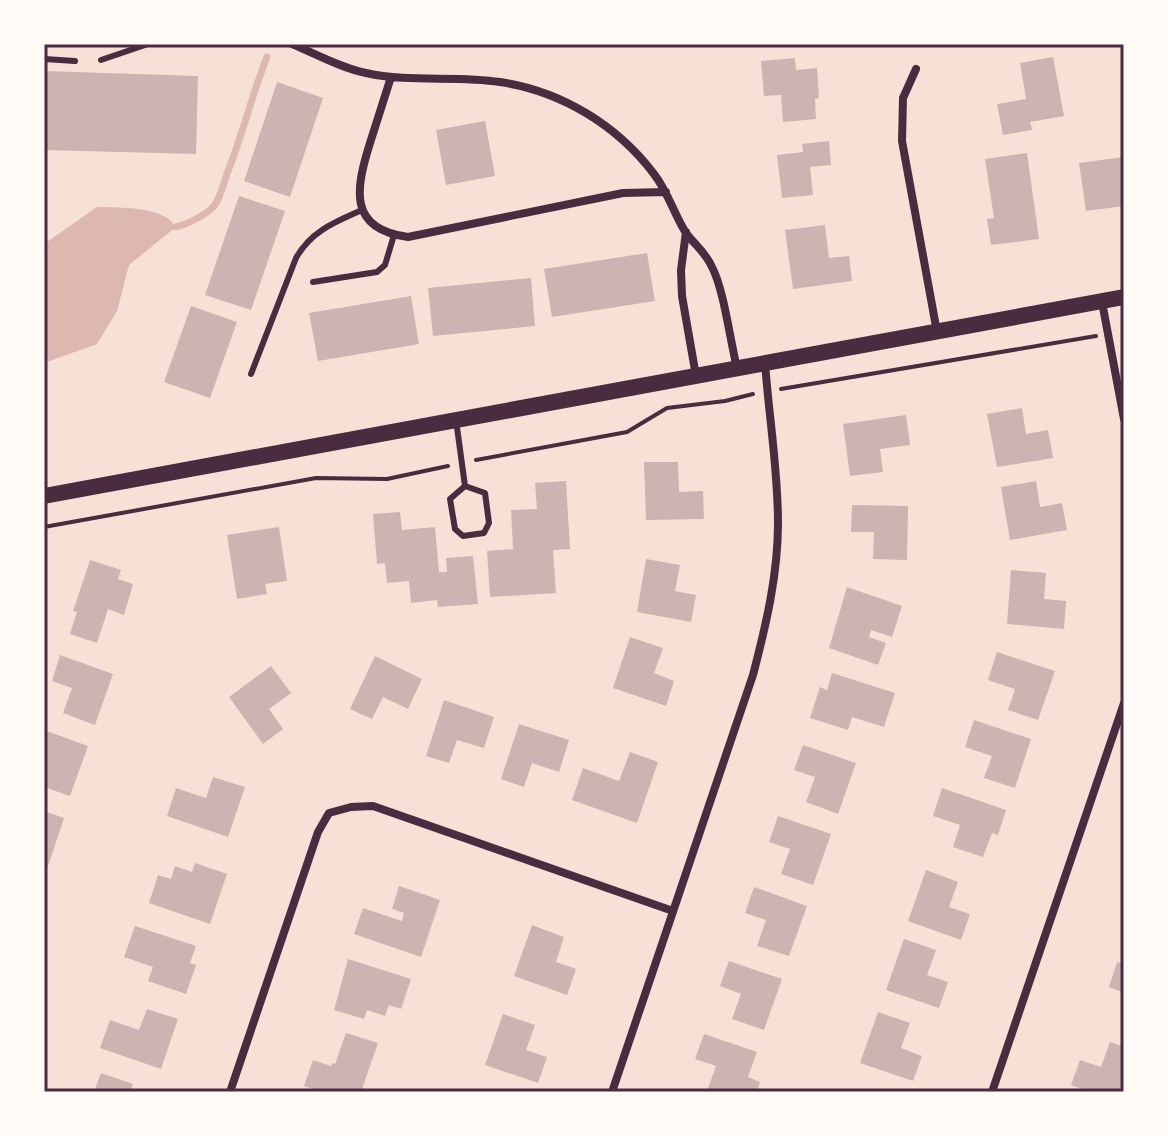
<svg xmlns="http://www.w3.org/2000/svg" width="1168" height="1136" font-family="Barlow,sans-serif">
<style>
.water{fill:#dcb8b0}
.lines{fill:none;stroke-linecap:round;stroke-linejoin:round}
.stream{stroke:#dcb8b0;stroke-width:7}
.building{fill:#ccb4b1}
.path{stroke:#4a2c40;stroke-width:4}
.service{stroke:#4a2c40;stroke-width:6}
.minor{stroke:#4a2c40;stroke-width:8}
.secondary{stroke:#4a2c40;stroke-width:16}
.neatline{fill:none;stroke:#4a2c40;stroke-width:3}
</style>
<rect width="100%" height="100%" fill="#f7e1d7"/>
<path class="water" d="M97,207C120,208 162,205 176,227L129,265L117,311L97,344L44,363V244Z"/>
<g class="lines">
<path class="stream" d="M176,227C188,224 206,215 214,206C221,197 224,182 228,171C243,134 252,94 267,57"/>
</g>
<path class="building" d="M1053,57L1064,116L1030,122L1032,130L1003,135L997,104L1026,99L1020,63Z
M795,58L796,70L817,68L819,98L815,99L816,119L783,122L781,95L764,96L761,61Z
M44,71L198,76L196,154L44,150Z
M277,82L323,98L290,197L244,181Z
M485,121L495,176L446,185L436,130Z
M829,141L831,165L810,167L813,195L782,198L777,155L803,152L802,144Z
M1027,153L1039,239L991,245L987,219L994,218L985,159Z
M1124,157V206L1086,211L1079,163Z
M239,196L285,211L251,310L205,295Z
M825,225L829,258L849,256L852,281L793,289L785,230Z
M647,253L655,301L552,317L544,269Z
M531,278L535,326L433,336L428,288Z
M411,296L419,344L318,361L309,313Z
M191,306L237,322L210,398L164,382Z
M1022,408L1026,434L1048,430L1053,458L997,467L987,414Z
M906,415L910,445L880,449L883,472L850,476L843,424Z
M644,462H678L679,492L703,491L704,519L646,520Z
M566,481L570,549L553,550L556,593L490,597L487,551L513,549L511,510L537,509L535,483Z
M1036,481L1040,507L1062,503L1067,530L1010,540L1001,487Z
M852,505L908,506L907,560L873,559L874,532H851Z
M400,512L402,530L435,527L439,572H447L446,558L473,556L478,604L438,607L437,600L411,603L409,581L387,583L385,563L377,564L373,514Z
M279,527L287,581L265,584L267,594L237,599L227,535Z
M646,559L680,565L675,591L696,595L691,622L637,612Z
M90,560L121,570L118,579L133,584L124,615L108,609L97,643L70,634L77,612L73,611Z
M1011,570L1046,573L1044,599L1066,601L1064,629L1007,624Z
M847,587L902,606L892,637L871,630L869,637L886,643L878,665L829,648Z
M630,637L663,648L654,673L674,681L666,706L613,688Z
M997,652L1055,671L1038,720L1008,710L1015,689L988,680Z
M60,655L113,674L95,725L63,713L72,688L52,681Z
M375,656L422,679L408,709L383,697L372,719L350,709Z
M271,666L291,693L269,709L283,729L263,744L229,697Z
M832,673L895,693L884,727L852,717L848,730L810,718L820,687L827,690Z
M444,700L494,717L484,748L457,740L449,763L426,756Z
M974,720L1031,739L1015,788L984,778L992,756L965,747Z
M519,724L569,740L559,772L532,763L524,787L501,779Z
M44,730L88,746L70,796L44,787V769L47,760L44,759Z
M803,745L856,763L838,814L806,802L815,777L794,770Z
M630,752L658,762L637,823L572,800L583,768L619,781Z
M213,777L245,787L228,837L167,816L176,788L206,798Z
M942,788L1006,810L998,835L992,833L983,857L953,847L960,825L933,816Z
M44,811L64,818L47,869L44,868Z
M778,816L831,834L813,885L781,874L790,849L769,842Z
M195,863L227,874L210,924L149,903L158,875L171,879L175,866L192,872Z
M926,870L958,882L949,907L970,914L961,940L908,921Z
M399,886L440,900L421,957L354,934L363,908L402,921L404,913L392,909Z
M754,887L807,906L789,956L757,946L766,920L745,913Z
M532,925L564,937L556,962L576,969L567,995L514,976Z
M135,926L196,946L190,963L196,965L186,994L148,981L153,967L124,957Z
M904,939L936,950L927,975L948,982L939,1008L886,990Z
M348,959L411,979L401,1009L389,1005L385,1016L367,1010L364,1019L334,1010Z
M729,961L782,979L764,1030L732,1019L741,994L720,986Z
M1117,962L1124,964V993L1109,987Z
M147,1009L178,1019L161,1069L100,1048L110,1020L139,1030Z
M878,1012L910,1023L901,1048L922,1056L913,1081L860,1063Z
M503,1014L535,1025L526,1050L547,1057L538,1083L485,1065Z
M346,1033L378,1043L361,1092H322L304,1086L313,1060L331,1066L332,1063L335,1064Z
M704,1034L757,1052L748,1077L760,1082L757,1092L707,1091L716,1066L695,1059Z
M1110,1042L1124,1047V1092H1090L1071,1085L1080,1060L1101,1067Z
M101,1073L133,1084L130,1092H94Z"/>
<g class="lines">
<path class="path" d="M781,389L1096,336
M476,460L627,432L667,408L725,401L753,394
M44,527L316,478L387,479L448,466"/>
<path class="service" d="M44,59L75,61
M101,60L148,44
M313,282L377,272L385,265L394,235
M251,374L296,258C311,231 335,222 362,210
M456,420L465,486L485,493L489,523L484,533L463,536L455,529L450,499L465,486"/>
<path class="minor" d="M292,44C316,54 341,68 366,73C410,83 456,75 500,82C561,91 617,125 654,174C668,192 674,214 686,233C695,245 706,253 712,267C724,290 730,340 737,368
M916,69L903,98L902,141L937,332
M391,77C384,99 377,121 370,143C356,188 347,229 408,237L623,193L666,192
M686,232L681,270L682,296L696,376
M1102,302L1124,419
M230,1092L318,832L329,813L351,807L373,806L673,911
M612,1092L753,675C766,625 778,575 778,523C778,469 769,417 765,363
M992,1092L1124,703"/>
<path class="secondary" d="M44,496L1124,297"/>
</g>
<rect width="1168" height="1136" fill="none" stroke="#fffaf5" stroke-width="92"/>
<rect x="46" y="46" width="1076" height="1044" class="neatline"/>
</svg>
